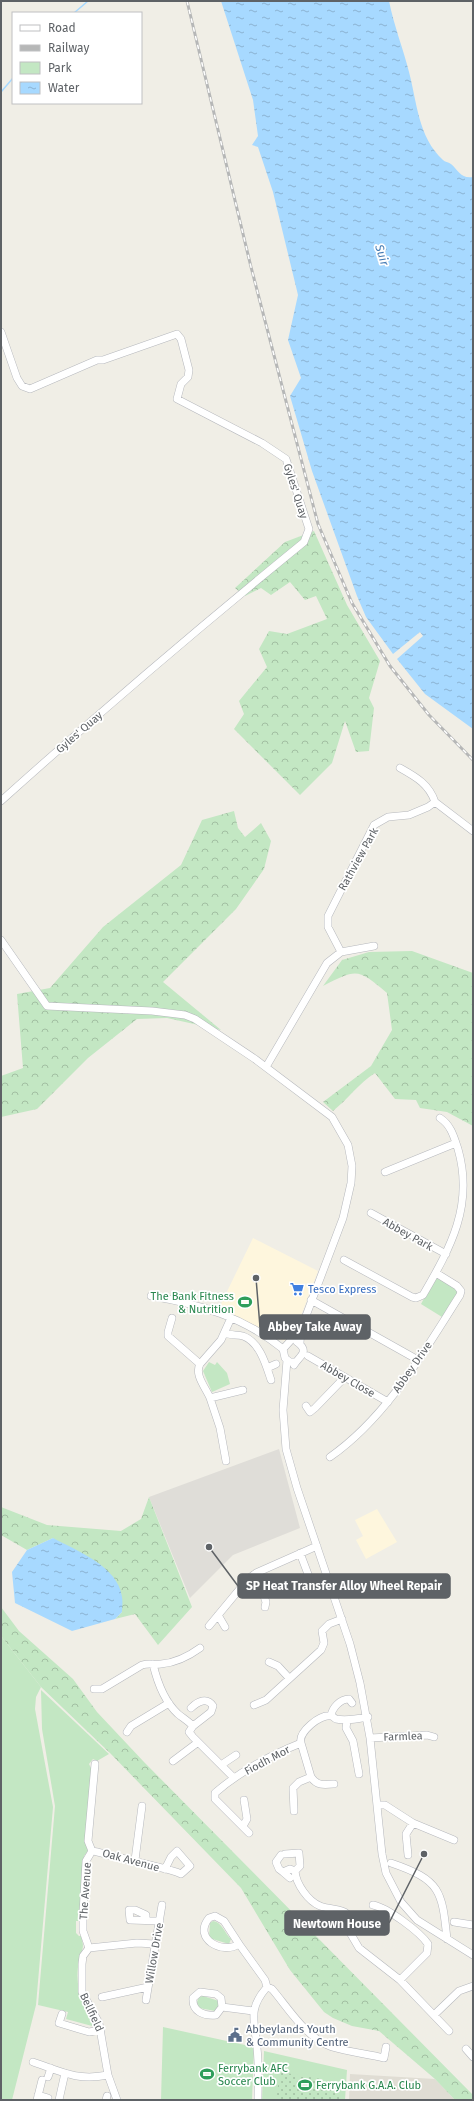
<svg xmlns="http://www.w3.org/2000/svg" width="474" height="2101" font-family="'Fira Sans',sans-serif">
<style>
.commercial{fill:#fef6dd}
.industrial{fill:#dfddd8}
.education{fill:#e0ddd4}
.green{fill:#c3e7c3}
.forest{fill:url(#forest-crowns)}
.park{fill:url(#park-dots)}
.water{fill:url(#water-ripples)}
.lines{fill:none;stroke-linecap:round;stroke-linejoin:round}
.stream{stroke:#a7d9ff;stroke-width:1.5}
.minor-casing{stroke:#b6b8bd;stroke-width:8}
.minor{stroke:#fff;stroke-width:7}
.rail-casing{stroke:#b6b7b7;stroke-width:3}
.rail{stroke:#fff;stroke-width:1.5;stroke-dasharray:4.5;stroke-linecap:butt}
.labels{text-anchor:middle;stroke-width:3.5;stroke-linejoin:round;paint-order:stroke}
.street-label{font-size:11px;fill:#5e6266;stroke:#fff}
.shop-label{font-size:11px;fill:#366cbe;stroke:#fff;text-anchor:start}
.leisure-label{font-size:11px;fill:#27864d;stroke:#fff;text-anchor:start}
.service-label{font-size:11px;fill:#4e5e75;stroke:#fff;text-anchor:start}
.water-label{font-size:12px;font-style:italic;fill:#4279b2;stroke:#fff}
.leader{fill:none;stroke:#5e6266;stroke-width:1.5}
.callout-dot{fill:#5e6266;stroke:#fff;stroke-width:1.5}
.callout{fill:#5e6266;stroke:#5e6266;stroke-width:1.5}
.callout-label{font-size:12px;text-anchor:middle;font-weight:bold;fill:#fff}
</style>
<defs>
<pattern id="forest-crowns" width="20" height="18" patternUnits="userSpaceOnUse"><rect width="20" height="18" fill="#c3e7c3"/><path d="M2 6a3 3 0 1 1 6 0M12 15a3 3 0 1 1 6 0" fill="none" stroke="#a2bfa2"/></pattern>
<pattern id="park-dots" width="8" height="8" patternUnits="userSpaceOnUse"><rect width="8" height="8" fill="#c3e7c3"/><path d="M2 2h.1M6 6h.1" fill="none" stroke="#a2bfa2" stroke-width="1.8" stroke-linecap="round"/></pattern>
<pattern id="water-ripples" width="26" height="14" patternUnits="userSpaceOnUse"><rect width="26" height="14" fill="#a7d9ff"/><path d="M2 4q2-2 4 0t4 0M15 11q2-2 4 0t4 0" fill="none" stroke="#8bb3d2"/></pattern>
</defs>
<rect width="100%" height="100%" fill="#f0eee6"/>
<path class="commercial" d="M253,1238L318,1271L294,1334L286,1341L277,1339L219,1308Z
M377,1509L397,1542L366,1559L356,1540L363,1536L355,1520Z"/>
<path class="industrial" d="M279,1449L300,1528L233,1555L190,1598L149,1497Z"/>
<path class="education" d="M350,2074L435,2079L455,2100H349Z"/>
<path class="green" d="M438,1278L456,1288L458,1292L442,1317L421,1304L434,1280Z
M209,1362L215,1365L217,1362L227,1373L230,1384L212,1392L203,1371Z
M1,1636L41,1687L36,1697L35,1709L53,1807L36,2005L12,2100H1Z
M41,1690L109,1754L97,1761L93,1759L89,1764L92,1770L85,1842L88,1851L84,1856L80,1921H76V1933L79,1936H81C85,1949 82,1948 79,1960C74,1989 82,2001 97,2025L95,2029L92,2026L66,2019L68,2012L38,2005L55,1806L42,1729Z
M213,1921C222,1922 225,1934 231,1939L229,1944L209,1938L210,1923Z
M203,1996L219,2001L217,2010L215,2011L199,2008L197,2002L199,1997Z
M163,2027L254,2047L252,2100H161Z
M264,2051L347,2070L345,2100H262Z"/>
<path class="forest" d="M314,531L347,605L380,661L369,698L374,708L369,751L356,752L345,721L332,763L300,795L234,729L244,714L239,701L267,667L259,649L269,631L287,634L327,619L316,596L305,600L290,582L271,595L261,588L245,596L235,588L285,542Z
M234,811L238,828L245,837L261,823L271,841L264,869L236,909L163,982L221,1030L167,1018L137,1019L88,1058L37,1109L1,1117V1076L23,1068L17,994L50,988L103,927L181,865L202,820Z
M412,951L473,973V1126L447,1112L420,1108L416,1100L395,1099L375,1073C358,1084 349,1098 333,1111L323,1102L371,1066L392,1030L387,993C358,969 358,968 323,986L342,960L369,952Z
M149,1497L192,1607L158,1645L135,1614L115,1619L122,1612L53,1538L27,1550L1,1535V1507L47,1525L121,1531L141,1519Z
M1,1607L19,1631L73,1679L97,1712L144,1762L473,2095V2100H455L435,2079L379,2031L352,2026L333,2018L324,2012L290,1970L241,1888L110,1753L41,1687L1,1636Z"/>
<path class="park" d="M280,2072L339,2082V2100H276Z"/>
<path class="water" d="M221,1H389C394,26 403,48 409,72C417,102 418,137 443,160C445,162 448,162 451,164C459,171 461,179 473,177V729L425,694L397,659L423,636L420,632L393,654L366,617L357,596L312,471L290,396L301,378L288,340L298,295L273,192L258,147L252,145L258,136L253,100Z
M53,1538C77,1551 118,1566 122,1597C123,1602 122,1607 122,1612L115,1619L72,1631L15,1603L12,1572L27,1550Z"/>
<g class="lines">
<path class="stream" d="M74,13L88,1
M1,92L13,78"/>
<defs>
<path id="minor" d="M1,332L17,378L22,386L30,389L97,360H103L177,334L181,339L189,370L188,377L181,384L177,399L262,443L286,459L309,529L304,542C201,626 100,712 1,801
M435,802L473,831
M1,940L47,1006L152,1011L185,1015L195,1019L255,1059L332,1117L348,1145L352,1166L351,1183L343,1218L301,1329L300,1343
M341,952L328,927V916L374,825L388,817L409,815L428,807L435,802C429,784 416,777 400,768
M266,1067L327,963L341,952L374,946
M385,1172L456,1143
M371,1213L446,1254
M344,1260L412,1297L416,1298L423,1295C451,1247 474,1205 458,1149C454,1137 451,1125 440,1118
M151,1296C199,1304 244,1317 283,1349
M311,1300L418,1360
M172,1318L168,1332V1336L200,1364
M225,1333C231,1336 237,1334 243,1336C260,1342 266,1365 271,1380
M308,1356L388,1402
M287,1360L283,1410L286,1449L297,1488L350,1644L360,1683L370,1738L382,1854L386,1873L401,1902L417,1920L473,1955
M295,1362H290L285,1358L283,1349L301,1329
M200,1364C194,1375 206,1388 210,1398L243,1390
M200,1364L221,1340L231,1318
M294,1365C298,1357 311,1352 297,1342
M267,1368L276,1364
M210,1398L220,1428L226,1461
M306,1406L310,1412L315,1408L345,1377
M330,1457C387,1417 423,1353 460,1295L461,1291L457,1286L436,1273
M300,1553L311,1582L317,1585L322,1583
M256,1573L266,1602L265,1607
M218,1615L225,1627
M209,1626L248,1579L256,1573L317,1546
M269,1662L278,1666L289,1678
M153,1664C157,1681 165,1702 178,1714C183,1718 188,1721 193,1726L189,1732L193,1737L234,1778
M94,1689H102L142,1665C149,1663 154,1665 161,1664C174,1663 189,1656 200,1648
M254,1705L266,1700L321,1650L324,1643L322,1631L329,1624L342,1619
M191,1708C198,1701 207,1697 213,1706L211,1712L193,1726
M331,1716C332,1708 340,1699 349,1699L352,1703
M347,1721L346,1728L353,1741L359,1774
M127,1732L131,1726L169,1703
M370,1738L427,1735L434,1737
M301,1743L311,1777C317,1786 324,1785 334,1784
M173,1761L197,1743
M221,1765L236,1755
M377,1805H385L413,1823L454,1840
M294,1811L293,1788L299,1782L311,1777
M243,1826L247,1819L244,1800
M249,1833L215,1799V1793C239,1772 271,1755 301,1743C298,1732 320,1714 331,1716C333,1716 334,1718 336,1719C347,1721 357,1719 368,1717
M92,1851C101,1852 108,1856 117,1857C133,1861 150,1865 166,1869C172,1871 176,1871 181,1874L190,1866L177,1851L171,1857L165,1869
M285,1854L299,1853L300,1866L295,1871
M281,1855L276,1862L279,1869L283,1872L290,1869L295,1871C296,1884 308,1901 320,1906C337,1912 354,1905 349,1931L359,1948L400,1980L449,2031
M408,1855L406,1834L413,1823
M135,1860L142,1806
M391,1863C441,1880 442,1891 447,1939
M283,1872L290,1878
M373,1905C388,1908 420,1932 428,1944L427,1953L400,1980
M340,1916L334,1922L341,1929L349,1931
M146,1920V1915L135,1910H129L130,1920L160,1921
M454,1922L473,1925
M239,1944L224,1921L215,1916L209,1918C192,1939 223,1955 239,1944L265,1980L267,1987L272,1989C289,2009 306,2038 332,2047C349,2052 367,2054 384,2058L386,2047
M89,1948L83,1931V1913L86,1861L92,1851L88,1841L95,1764
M89,1948L83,1956L82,1964V1992L99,2023L108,2075L117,2100
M89,1948L137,1943L155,1944
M102,1997L148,1987
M146,2000L162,1905
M222,2007L221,1998L216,1994L200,1992L193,1998C192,2012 204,2016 216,2015L222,2007L253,2011
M434,2015L459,1991L473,1986
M59,2023L89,2032L101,2030
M59,2023L62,2014
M466,2049L473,2057
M33,2062C62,2072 77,2081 108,2075
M48,2077L51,2068
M38,2095L48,2098
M37,2100L42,2080
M59,2100L65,2073
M106,2100L107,2096
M258,2100C258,2083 259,2065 257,2048C255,2021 247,2010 267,1987"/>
</defs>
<use href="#minor" class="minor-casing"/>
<use href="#minor" class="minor"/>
<defs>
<path id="rail" d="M187,1L251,267L318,524L352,603L390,666L429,715L473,760"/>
</defs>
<use href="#rail" class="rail-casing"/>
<use href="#rail" class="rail"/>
</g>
<defs>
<symbol id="supermarket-bare" viewBox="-9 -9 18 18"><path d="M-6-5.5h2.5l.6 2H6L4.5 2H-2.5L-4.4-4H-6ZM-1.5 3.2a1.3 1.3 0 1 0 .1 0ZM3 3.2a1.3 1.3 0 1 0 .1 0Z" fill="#3f7fe0" stroke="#fff" stroke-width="2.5" paint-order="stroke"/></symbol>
<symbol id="stadium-bare" viewBox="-9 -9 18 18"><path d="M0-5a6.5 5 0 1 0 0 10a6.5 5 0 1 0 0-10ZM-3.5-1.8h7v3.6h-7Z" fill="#2e9e5b" stroke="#fff" stroke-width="2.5" paint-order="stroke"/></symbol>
<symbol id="civic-bare" viewBox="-9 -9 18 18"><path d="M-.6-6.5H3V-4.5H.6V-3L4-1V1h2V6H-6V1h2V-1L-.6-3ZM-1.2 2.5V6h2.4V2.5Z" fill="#5c6f8a" stroke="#fff" stroke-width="2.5" paint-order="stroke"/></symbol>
</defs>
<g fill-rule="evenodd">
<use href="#supermarket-bare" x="287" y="1279" width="20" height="20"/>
<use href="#stadium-bare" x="235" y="1292" width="20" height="20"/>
<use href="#civic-bare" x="225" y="2025" width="20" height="20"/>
<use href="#stadium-bare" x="197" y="2064" width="20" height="20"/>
<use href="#stadium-bare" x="295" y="2075" width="20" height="20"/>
</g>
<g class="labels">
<g class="street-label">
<text transform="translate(296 491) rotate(72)" y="4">Gyles' Quay</text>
<text transform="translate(79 732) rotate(-41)" y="4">Gyles' Quay</text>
<text transform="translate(358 859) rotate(-61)" y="4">Rathview Park</text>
<text transform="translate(408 1234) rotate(29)" y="4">Abbey Park</text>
<text transform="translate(412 1367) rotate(-55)" y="4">Abbey Drive</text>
<text transform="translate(348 1379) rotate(30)" y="4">Abbey Close</text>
<text transform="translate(403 1736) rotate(-2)" y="4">Farmlea</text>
<text transform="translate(267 1760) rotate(-28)" y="4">Fiodh Mor</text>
<text transform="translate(131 1860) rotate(15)" y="4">Oak Avenue</text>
<text transform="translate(85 1891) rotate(-86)" y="4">The Avenue</text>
<text transform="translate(154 1953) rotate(-80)" y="4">Willow Drive</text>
<text transform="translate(92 2012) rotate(65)" y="4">Bellfield</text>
</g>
<g class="shop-label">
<text x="308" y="1293">Tesco Express</text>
</g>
<g class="leisure-label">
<text x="234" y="1300" text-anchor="end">The Bank Fitness<tspan x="234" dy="13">&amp; Nutrition</tspan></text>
<text x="218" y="2072">Ferrybank AFC<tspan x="218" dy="13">Soccer Club</tspan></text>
<text x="316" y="2089">Ferrybank G.A.A. Club</text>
</g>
<g class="service-label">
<text x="246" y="2033">Abbeylands Youth<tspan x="246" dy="13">&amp; Community Centre</tspan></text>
</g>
<g class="water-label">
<text transform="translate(382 255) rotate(73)" y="4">Suir</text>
</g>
</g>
<path class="leader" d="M256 1278L260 1327M209 1547L238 1586M424 1854L389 1923"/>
<g class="callout-dot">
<circle cx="256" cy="1278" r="4"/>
<circle cx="209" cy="1547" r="4"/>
<circle cx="424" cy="1854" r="4"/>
</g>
<g class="callout">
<rect x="260" y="1315" width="110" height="24" rx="4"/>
<rect x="238" y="1574" width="212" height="24" rx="4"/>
<rect x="285" y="1911" width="104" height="24" rx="4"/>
</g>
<g class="callout-label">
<text x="315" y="1331">Abbey Take Away</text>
<text x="344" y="1590">SP Heat Transfer Alloy Wheel Repair</text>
<text x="337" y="1928">Newtown House</text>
</g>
<rect width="474" height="2101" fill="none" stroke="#5e6266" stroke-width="4"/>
<rect x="12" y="12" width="130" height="92" fill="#ffffff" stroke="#bfc0c2"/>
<rect x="20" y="25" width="20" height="6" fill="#ffffff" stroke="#bfc0c2"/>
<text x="48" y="32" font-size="12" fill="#5e6266">Road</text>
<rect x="20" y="45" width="20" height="6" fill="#b6b7b7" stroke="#bfc0c2"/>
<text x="48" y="52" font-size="12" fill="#5e6266">Railway</text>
<rect x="20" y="62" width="20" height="12" fill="#c3e7c3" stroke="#bfc0c2"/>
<text x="48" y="72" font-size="12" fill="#5e6266">Park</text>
<rect x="20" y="82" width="20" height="12" fill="url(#water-ripples)" stroke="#bfc0c2"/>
<text x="48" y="92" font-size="12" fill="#5e6266">Water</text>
</svg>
